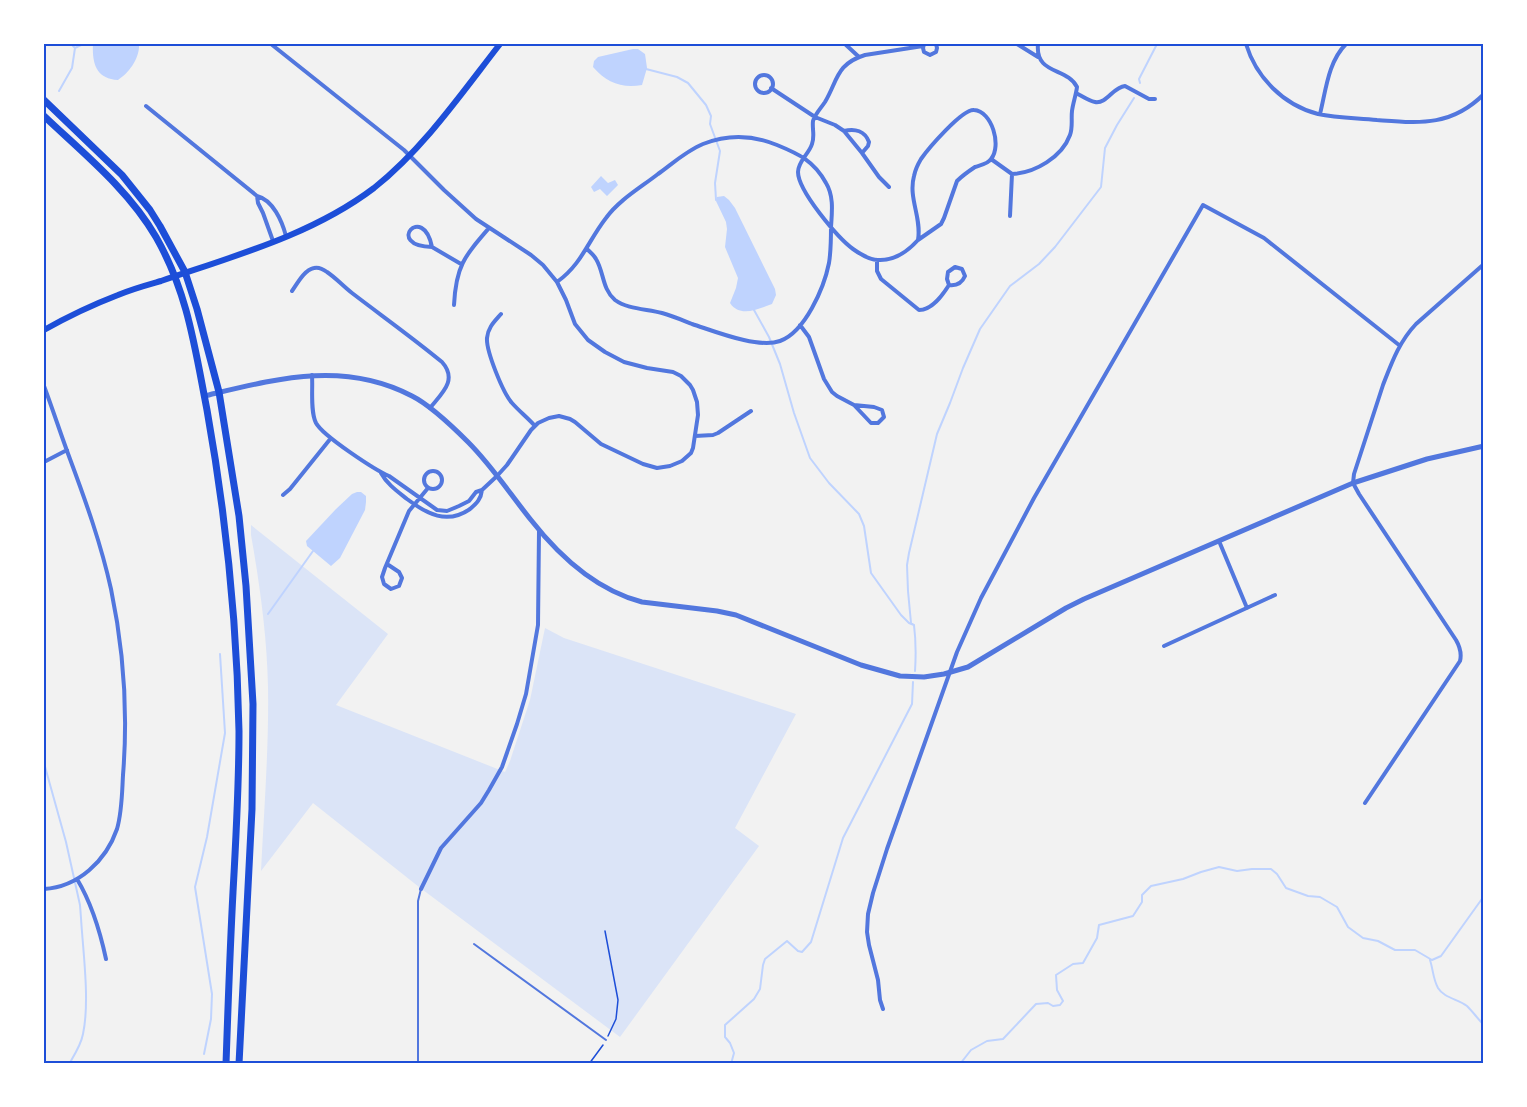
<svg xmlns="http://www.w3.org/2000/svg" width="1527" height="1107" font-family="'IBM Plex Serif',serif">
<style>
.green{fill:#dbe4f7}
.water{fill:#bfd3fe}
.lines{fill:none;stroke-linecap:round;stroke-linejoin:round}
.stream{stroke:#bfd3fe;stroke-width:2}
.path{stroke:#1d4ed8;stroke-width:1.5}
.service{stroke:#5277de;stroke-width:2}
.minor{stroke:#5277de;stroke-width:4}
.tertiary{stroke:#5277de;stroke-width:5}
.secondary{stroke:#1d4ed8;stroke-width:6}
.primary{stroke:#1d4ed8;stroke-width:7}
.neatline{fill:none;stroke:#1d4ed8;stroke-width:2}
</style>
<rect width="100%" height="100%" fill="#f2f2f2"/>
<path class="green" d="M251,525L388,634L336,705L505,772L510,761L530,700L545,628L564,638L796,714L735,828L759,846L620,1037L419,887L313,803L261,871C264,810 269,748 268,687C267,636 260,586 251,535Z"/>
<path class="water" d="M93,44H139C140,58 129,73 118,80C96,79 92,63 93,44Z
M633,49H638L645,54L647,68L642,85C622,89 606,82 593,67L594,61L598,57Z
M601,176L608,183L615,180L618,185L607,196L600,189L594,192L591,187Z
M724,196L729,200L735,208L775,289L776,295L772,304C758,309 740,318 730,303L736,288L738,278L725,247L727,229L726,222L716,201L717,197Z
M357,492H361L366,496V502L365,510L340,558L331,566L307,546L306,541L336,509L352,494Z"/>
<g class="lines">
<path class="stream" d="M75,48L81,45H95
M646,69L677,77L688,83L706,105L711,116L710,124L720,151L715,183L716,200
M1140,83L1139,79L1157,44
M59,91L72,68L75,48L73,46L74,44
M754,310L769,337L780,364L794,413L810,458L829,483L859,514L864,526L871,573L901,615L909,623L914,625
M268,614L313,551
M915,671C916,656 916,641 914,625L911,623L908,591L907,565L909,553L937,434L950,403L963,368L980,329L1010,286L1039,264L1055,247L1101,187L1105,148L1117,125L1134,98
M44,763L66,842L80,905L81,918C83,952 90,1001 83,1034C81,1045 75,1054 69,1064
M1430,960C1433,969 1433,979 1438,988C1444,998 1458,999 1467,1006C1473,1012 1478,1019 1484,1025
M204,1054L211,1019L212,994L195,887L207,837L225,733L220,654
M731,1064L734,1053L730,1043L725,1037V1025L754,999L760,989L763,965L765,959L787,941L798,951L802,952L811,942L843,838L912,704L913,682
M960,1064L971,1050L987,1041L1003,1039L1036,1004L1048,1003L1053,1006L1060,1005L1063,1001L1057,990L1056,975L1073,964L1083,963L1097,938L1099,925L1133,916L1142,902V895L1151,886L1183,879L1201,872L1219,867L1237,871L1252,869H1271L1277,874L1286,888L1308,896L1320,897L1337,907L1348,927L1363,938L1378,941L1395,950H1415L1432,960L1441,956L1484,896"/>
<path class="path" d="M605,931L618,1000L616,1019L608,1036
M589,1064L603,1045"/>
<path class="service" d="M474,944L606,1040
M418,1064V901L421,889"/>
<path class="minor" d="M271,44L404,150L444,190L476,219L531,255L543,265L557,282L566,300L575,324L588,340L605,352L624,362L647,368L673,372L681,376L690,385L693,390L697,402L698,415L693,448L691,453L682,461L670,466L657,468L643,464L601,444L575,422L570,419L559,416L549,418L538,423L531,430L507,465L497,476L482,490L476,492L469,501L459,506L447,511L437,510L389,476C375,470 323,436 316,423C310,411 313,389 312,375
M845,44L859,57
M924,44L923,48L924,52L930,55L936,52L937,48L936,44
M1017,44L1038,57
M1246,44C1256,77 1283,105 1318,114C1337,118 1357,118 1377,120C1419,123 1451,127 1484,94
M755 84a9 9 0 1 1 18 0a9 9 0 1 1-18 0Z
M771,88L815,117L835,125L844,131L862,153L879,177L889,187
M1076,93C1082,96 1089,101 1095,102C1107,104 1113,87 1125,86L1149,99H1155
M146,106L257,196C273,200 282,221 286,236
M1320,114C1326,90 1328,62 1346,44
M844,131C855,128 865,131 869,142L868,146L862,153
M991,159L1012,174C1035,173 1062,157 1070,135C1073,127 1071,119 1072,111C1073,103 1076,95 1077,87C1067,67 1035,75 1038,44
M257,196L258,203L263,213L273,241
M1010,216L1012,174
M918,240L941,224L944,218L957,181C962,176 969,171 975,167C981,165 988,164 991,159C1002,146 992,111 974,110C962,109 928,149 921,159C918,164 915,171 914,176C908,198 922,218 918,240C908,251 895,261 878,260C870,260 860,254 853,249C838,238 798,191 798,172C798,161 809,154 812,144C815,136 812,129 813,121C815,114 821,108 825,102C838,80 836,64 865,55L923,46
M432,247C384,246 423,202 432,247L461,264
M877,260V271L881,279L919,310C932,310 942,296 949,285
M955,267L962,269L965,276C962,283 957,286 949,285L947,279L948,272Z
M557,282C582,264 588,241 606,218C619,200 640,188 658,174C672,164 686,151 703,144C728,134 753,135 777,145C799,154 814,161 826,183C834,196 832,212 831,227C831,239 831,251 829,263C824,288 805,332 780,341C758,349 714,331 692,324C682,320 673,316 662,313C647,309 627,309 615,300C602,289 604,272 596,259C594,255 590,252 587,249
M292,291C297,284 304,270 314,268C318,267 323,269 327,272C336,278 343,286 352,293C382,316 413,338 442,362C458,380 442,393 430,408
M454,305C456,266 464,257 489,228
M501,314C495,321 488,327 487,338C486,351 503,393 512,403C519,411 528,418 535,426
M800,325L809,337L824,379L832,392L837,396L854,405L874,407L882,410L884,417L878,423H871L854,405
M44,386C53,410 61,435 70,459C86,502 101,544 111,589C124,651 128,713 123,775C122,793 122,812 117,829C106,861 78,887 44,889
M695,436L713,435L718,433L751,411
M44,462L67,450
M424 480a9 9 0 1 1 18 0a9 9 0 1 1-18 0Z
M381,473C387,484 397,491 407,499C427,514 447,525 470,509C477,503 481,499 482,490
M283,495L290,489L331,438
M1219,541L1247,608
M387,564L399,572L402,578L399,586L391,589L384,584L382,577L385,568L409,511L428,488
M1164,646L1275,595
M1365,803L1460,661C1462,653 1460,647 1456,640L1359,494L1353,483L1354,474C1364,444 1373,415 1383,385C1392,362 1399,342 1416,324L1484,264
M77,879C92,904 100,931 106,959
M421,889L441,848L481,803L489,790L502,767L517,724L526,694L538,625L539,531
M883,1009L880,1000L878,980L869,945L867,932L868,914L873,893L887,849L957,652L981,598L1034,498L1203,205L1264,238L1399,345"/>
<path class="tertiary" d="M204,396C276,379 343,360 412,396C430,405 454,428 468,442C492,466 510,494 531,520C560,557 596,590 642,602L717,611L736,615L861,665L900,676L924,677L944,674L968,667L1066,608L1084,599L1353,483L1427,459L1484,446"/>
<path class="secondary" d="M44,330C67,317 92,305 118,295C132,289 147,285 161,281C234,256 312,235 374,188C424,148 461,94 500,44"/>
<path class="primary" d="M44,100L122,175L150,210L160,226L185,272L197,309L219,392L239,516L246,586L253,704L252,809L239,1064
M44,116C83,153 128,189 156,237C188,293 195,349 207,410C226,516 237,623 239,731C239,785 236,839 233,892C230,949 228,1006 226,1064"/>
</g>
<rect width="1527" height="1107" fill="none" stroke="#ffffff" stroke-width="90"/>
<rect x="45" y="45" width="1437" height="1017" class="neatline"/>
</svg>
